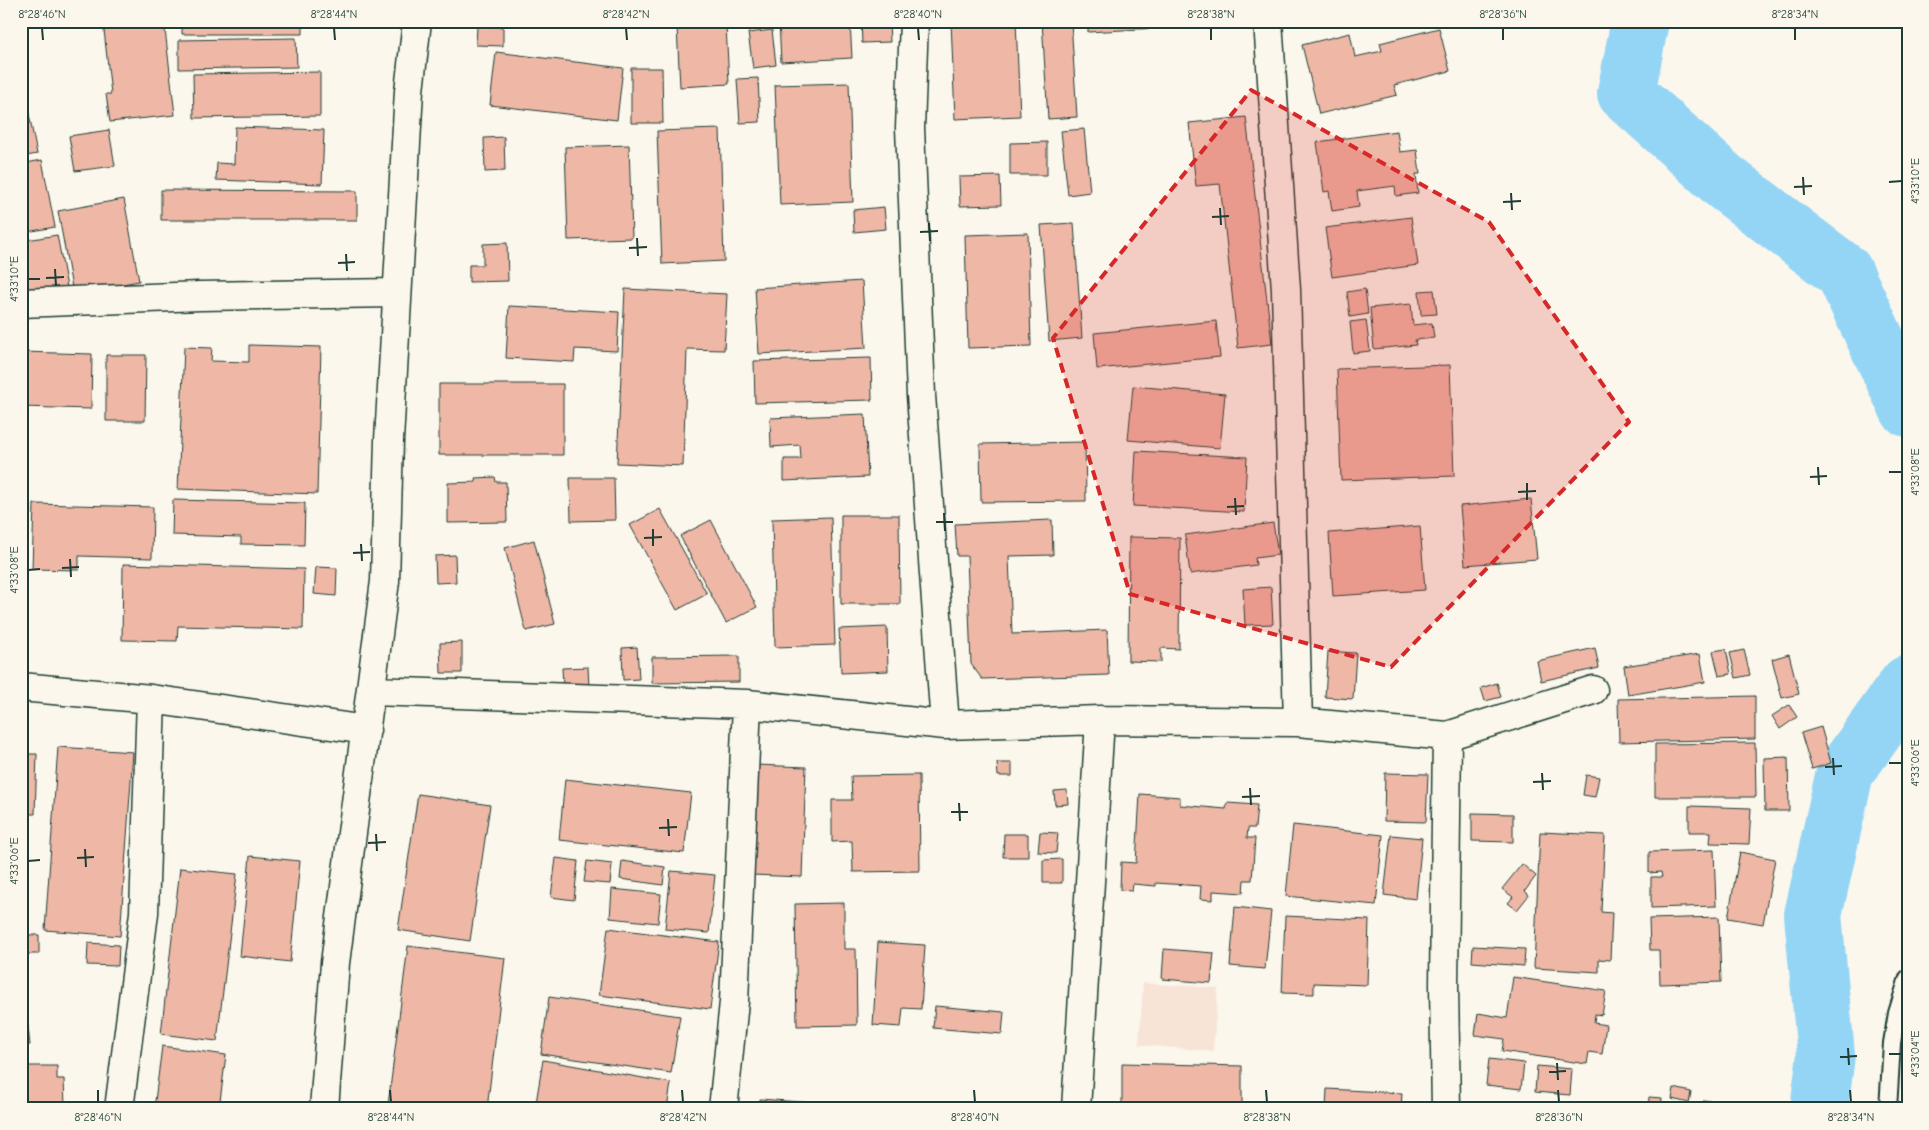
<svg xmlns="http://www.w3.org/2000/svg" width="1929" height="1130" font-family="'Comic Neue',sans-serif">
<style>
.built{fill:#f7e4d7}
.lines{fill:none;stroke-linecap:round;stroke-linejoin:round}
.river{stroke:#94d5f6;stroke-width:58}
.building{fill:#efb7a6;stroke:#1f3d34}
.service-casing{stroke:#1f3d34;stroke-width:20}
.minor-casing{stroke:#1f3d34;stroke-width:31}
.service{stroke:#fbf7ec;stroke-width:16}
.minor{stroke:#fbf7ec;stroke-width:28}
.marked{fill:#d62828;fill-opacity:0.2;stroke:#d62828;stroke-width:4;stroke-dasharray:10 6;stroke-linejoin:round}
.ticks{fill:none;stroke:#1f3d34;stroke-width:2}
.neatline{fill:none;stroke:#1f3d34;stroke-width:2}
.ticks-label{font-size:12px;text-anchor:middle;fill:#1f3d34}
</style>
<rect width="100%" height="100%" fill="#fbf7ec"/>
<filter id="ink" filterUnits="userSpaceOnUse"><feTurbulence type="fractalNoise" baseFrequency=".02" numOctaves="2"/><feDisplacementMap in="SourceGraphic" scale="10" xChannelSelector="R" yChannelSelector="G"/><feConvolveMatrix kernelMatrix="1 2 1 2 8 2 1 2 1" color-interpolation-filters="sRGB"/></filter>
<g filter="url(#ink)">
<path class="built" d="M1143,983L1218,988L1213,1051L1139,1045Z"/>
<g class="lines">
<path class="river" d="M1640,21L1626,93L1725,182L1844,272L1908,408
M1819,1109L1826,1055L1813,915L1845,772L1908,684"/>
</g>
<path class="building" d="M103,21H164L175,115L110,122L106,94H111Z
M182,21H303V34H182Z
M779,21H850L852,58L781,62Z
M861,21H889L890,42L862,43Z
M951,21H1016L1020,116L955,119Z
M1042,21H1071L1077,117L1048,119Z
M1088,21H1227V24L1088,32Z
M1335,21H1355L1356,23L1335,26Z
M726,25L729,84L680,87L677,27Z
M477,26L503,27V46L476,45Z
M1439,28L1450,71L1394,85L1397,95L1319,114L1302,45L1350,33L1355,57L1382,51L1380,43Z
M772,30L776,65L753,68L748,33Z
M296,38L297,67L179,69V40Z
M496,52L623,68L617,120L490,105Z
M631,68H662L663,123H631Z
M320,72V116L194,118L193,74Z
M758,78L760,122L740,123L737,79Z
M849,83L853,202L780,205L775,85Z
M27,104L37,154L21,157V105Z
M1246,117L1272,344L1238,348L1220,184L1196,186L1189,123Z
M235,127L324,130L322,184L216,180L217,163L234,164Z
M720,129L724,261L662,264L657,131Z
M1084,129L1090,192L1068,195L1061,131Z
M109,130L115,166L75,171L69,136Z
M1397,131L1400,152L1417,150L1420,174H1416L1418,193L1396,196L1395,186L1357,191L1359,207L1332,211L1329,191L1324,192L1317,142Z
M504,137L505,171L485,172L484,138Z
M1047,142V175H1010V143Z
M629,145L632,238L568,240L565,147Z
M42,160L55,227L21,233V164Z
M1000,176L1001,205L960,206L959,177Z
M161,190L357,191V220H161Z
M124,199L139,281L73,293L58,211Z
M884,207L886,229L854,232L853,210Z
M1411,217L1418,265L1332,277L1325,228Z
M1074,223L1082,338L1049,341L1041,225Z
M1028,233L1031,346L968,348L965,235Z
M57,235L67,287L21,295V241Z
M507,243L508,281L469,282V265H483V244Z
M862,281L866,348L759,354L755,288Z
M625,289L727,294L724,350L687,349L683,466L617,463Z
M1365,289L1368,314L1350,317L1347,292Z
M1434,290L1437,314L1421,315L1419,291Z
M1411,304L1413,325L1432,323L1434,338L1415,340L1416,345L1374,349L1370,308Z
M509,306L619,312L617,351L575,349L574,362L506,358Z
M1366,320L1370,351L1353,353L1350,322Z
M1216,321L1220,357L1097,369L1094,333Z
M249,345L321,347L317,494L178,489L184,347L212,348L211,361L249,362Z
M21,352L92,354L91,409L21,407Z
M106,355H146L145,421H106Z
M871,358L872,400L755,403L754,361Z
M1450,365L1454,476L1341,480L1337,369Z
M439,384H563V455H439Z
M1133,386L1225,394L1220,448L1128,440Z
M865,414L868,477L784,481V459H801L800,445L771,447L770,418Z
M1085,442L1086,501L981,502L980,444Z
M1136,451L1247,457L1244,512L1133,506Z
M495,477L496,482H506L507,522L448,523V483L476,482L475,478Z
M570,478H614L615,520L571,521Z
M1531,499L1537,559L1465,565L1460,506Z
M173,500L305,503L304,545L241,544V537L172,535Z
M34,504L153,507L152,558L79,556V570L32,569Z
M660,509L707,594L677,610L630,525Z
M841,515H899L900,604H841Z
M831,517L835,645L775,647L772,519Z
M711,520L757,607L726,623L680,536Z
M1052,520L1053,555L1009,556L1012,634L1107,630L1109,675L982,679L971,664L967,556H957L955,524Z
M1273,523L1278,555L1255,558L1256,565L1190,574L1185,535Z
M1420,526L1425,590L1333,596L1329,533Z
M1129,537L1180,538L1179,649L1161,648V662L1128,661Z
M534,540L555,624L526,631L505,548Z
M455,555L456,582L436,583L435,556Z
M123,564L304,569L303,629L178,626L177,641L122,640Z
M316,567L337,568L336,596L314,594Z
M1271,587L1273,624L1245,625L1243,589Z
M887,627L888,671L841,673L839,629Z
M462,642V673H441L440,643Z
M637,647L639,679L623,680L622,648Z
M1595,648L1599,668L1541,681L1537,661Z
M1726,649L1731,674L1719,676L1713,651Z
M1744,650L1750,675L1736,678L1730,653Z
M1328,651L1356,653L1353,699L1325,697Z
M1700,654L1705,682L1628,695L1624,666Z
M1789,654L1799,694L1782,698L1772,659Z
M739,656V682L652,683V657Z
M588,667L589,687L563,688L562,668Z
M1497,683L1501,697L1485,701L1481,688Z
M1755,696V739L1619,742L1618,699Z
M1789,705L1797,717L1780,729L1772,716Z
M1821,727L1831,763L1812,769L1801,733Z
M1755,743L1756,797H1655V744Z
M58,747L133,752L120,936L45,930Z
M21,754H37L35,814H21Z
M1788,757L1789,811H1765L1764,758Z
M997,763H1012V776H998Z
M756,765L806,767L802,877L752,875Z
M1385,773L1428,774L1426,822L1384,821Z
M919,775L920,871L853,872L852,841L832,842V800H852L851,776Z
M1586,775L1599,777L1595,797L1583,795Z
M565,779L691,793L684,853L559,840Z
M1067,790L1068,804L1055,805L1054,791Z
M418,794L490,805L470,941L398,930Z
M1140,794L1180,797V805L1226,809L1227,803L1257,805L1255,828H1248L1247,838H1255L1252,880H1244L1243,893L1213,891V900L1200,899L1201,886L1156,883V886L1133,884L1132,891L1120,890L1121,862L1136,863Z
M1689,806L1751,808L1749,844L1710,843L1711,832H1689Z
M1472,813L1513,814V842L1472,841Z
M1293,825L1383,835L1376,905L1286,896Z
M1040,832L1058,833L1056,853L1038,852Z
M1540,832L1605,835L1601,912L1612,913L1610,960L1599,959V972L1534,968Z
M1004,834H1028V857H1003Z
M1391,835L1422,838L1416,899L1384,895Z
M1714,850L1716,906L1651,908V877H1662L1661,872L1649,873V852Z
M1740,852L1775,859L1763,924L1728,918Z
M250,856L300,861L290,962L240,956Z
M556,858L578,861L574,900L551,897Z
M1062,859V883H1043V860Z
M587,861L612,864L610,884L584,882Z
M622,861L665,867L663,885L620,879Z
M1522,864L1536,876L1525,891L1529,895L1517,910L1508,903L1513,897L1502,889Z
M180,868L237,874L217,1041L161,1034Z
M671,871L715,875L709,933L665,929Z
M612,889L661,894L658,923L610,918Z
M844,903V949H856L857,1025L797,1026L795,904Z
M1235,907L1271,911L1265,969L1230,966Z
M1285,916L1369,920L1367,985L1314,983V994L1282,993Z
M1719,917L1721,982L1660,984L1659,950H1650L1649,919Z
M608,928L719,942L710,1009L599,995Z
M21,935H39V954H21Z
M878,942L925,945L921,1009L903,1008L901,1027L873,1025Z
M88,943L119,945L118,966L87,965Z
M408,946L505,958L487,1109H418L388,1105Z
M1473,946L1525,949L1524,966L1472,962Z
M1164,949L1214,953L1211,983L1162,979Z
M1513,977L1606,991L1602,1015L1595,1014L1594,1023L1606,1025L1602,1054L1589,1052L1587,1064L1502,1051L1504,1039L1475,1035L1478,1013L1507,1018Z
M549,997L680,1016L671,1073L541,1054Z
M935,1006L1004,1012L1002,1034L933,1028Z
M21,1009H26L30,1045L21,1046Z
M162,1046L226,1055L219,1109H154Z
M1489,1059L1524,1063L1521,1089L1486,1085Z
M543,1060L671,1083L667,1109H535Z
M1122,1063L1242,1066V1109H1122Z
M21,1066H57V1079H64L65,1106H21Z
M1537,1066L1572,1069L1570,1095L1535,1092Z
M1674,1088L1691,1092L1689,1103L1672,1099Z
M1327,1089L1402,1093L1401,1109H1326Z
M1649,1097L1662,1098L1661,1109H1648Z
M760,1099L841,1105V1109H759Z
M1704,1100L1748,1107V1109H1703Z
M943,1104L1002,1109H942Z
M1480,1104L1503,1105V1109H1479Z
M1670,1104L1689,1108V1109H1669Z"/>
<g class="lines">
<defs>
<path id="service" d="M1888,1109L1892,1043L1897,1013L1908,978"/>
<path id="minor" d="M914,21L910,128L921,395L945,725
M1268,21L1286,290L1298,722
M21,303L200,296L397,293
M21,687L151,699L366,730
M372,691L747,704L945,725L1100,720L1298,722L1447,736L1593,690
M119,1109L144,913L151,699
M324,1109L335,963L385,581L389,440L409,91L417,21
M723,1109L734,1002L747,704
M1076,1109L1100,720
M1446,1109L1444,985L1447,736"/>
</defs>
<use href="#service" class="service-casing"/>
<use href="#minor" class="minor-casing"/>
<use href="#service" class="service"/>
<use href="#minor" class="minor"/>
</g>
</g>
<path class="marked" d="M1251,90L1489,222L1629,422L1391,667L1130,594L1053,338Z"/>
<path class="ticks" d="M42,28L43,40M334,28L335,40M626,28L627,40M918,28L919,40M1211,28V40M1503,28V40M1795,28V40M1803,177L1804,195M1889,182L1902,181M1794,187L1812,186M1511,193L1512,210M1503,202L1521,201M1220,208L1221,225M1212,217L1229,216M929,223L930,241M920,232L938,231M637,238L638,256M629,248L647,247M346,254L347,271M338,263L355,262M55,269L56,286M46,278L64,277M28,279H40M1818,467L1819,485M1889,472H1902M1810,477L1827,476M1527,483V500M1518,492L1536,491M1235,498L1236,515M1227,507L1244,506M944,513L945,531M936,522H953M653,529V546M644,538L662,537M361,544L362,561M353,553L370,552M70,559L71,577M62,568L79,567M28,570L40,569M1833,758L1834,775M1889,763H1902M1825,767L1842,766M1542,773L1543,790M1533,782L1551,781M1250,788L1251,805M1242,797L1260,796M959,803L960,821M951,812H968M668,819L669,836M659,828L677,827M376,834L377,851M368,843L386,842M85,849L86,867M77,858L94,857M28,861L40,860M1848,1048L1849,1065M1889,1054H1902M1840,1057L1857,1056M1557,1063L1558,1080M1549,1072L1566,1071M98,1090V1102M390,1090L391,1102M682,1090L683,1102M974,1090L975,1102M1266,1090L1267,1102M1558,1090L1559,1102M1850,1090L1851,1102"/>
<rect width="1929" height="1130" fill="none" stroke="#fbf7ec" stroke-width="55"/>
<rect x="28" y="28" width="1874" height="1074" class="neatline"/>
<g class="ticks-label">
<text x="42" y="18">8°28'46"N</text>
<text x="334" y="18">8°28'44"N</text>
<text x="626" y="18">8°28'42"N</text>
<text x="918" y="18">8°28'40"N</text>
<text x="1211" y="18">8°28'38"N</text>
<text x="1503" y="18">8°28'36"N</text>
<text x="1795" y="18">8°28'34"N</text>
<text transform="translate(1915 181) rotate(-90)" y="4">4°33'10"E</text>
<text transform="translate(14 279) rotate(-90)" y="4">4°33'10"E</text>
<text transform="translate(1915 472) rotate(-90)" y="4">4°33'08"E</text>
<text transform="translate(14 570) rotate(-90)" y="4">4°33'08"E</text>
<text transform="translate(1915 763) rotate(-90)" y="4">4°33'06"E</text>
<text transform="translate(14 861) rotate(-90)" y="4">4°33'06"E</text>
<text transform="translate(1915 1054) rotate(-90)" y="4">4°33'04"E</text>
<text x="98" y="1121">8°28'46"N</text>
<text x="391" y="1121">8°28'44"N</text>
<text x="683" y="1121">8°28'42"N</text>
<text x="975" y="1121">8°28'40"N</text>
<text x="1267" y="1121">8°28'38"N</text>
<text x="1559" y="1121">8°28'36"N</text>
<text x="1851" y="1121">8°28'34"N</text>
</g>
</svg>
